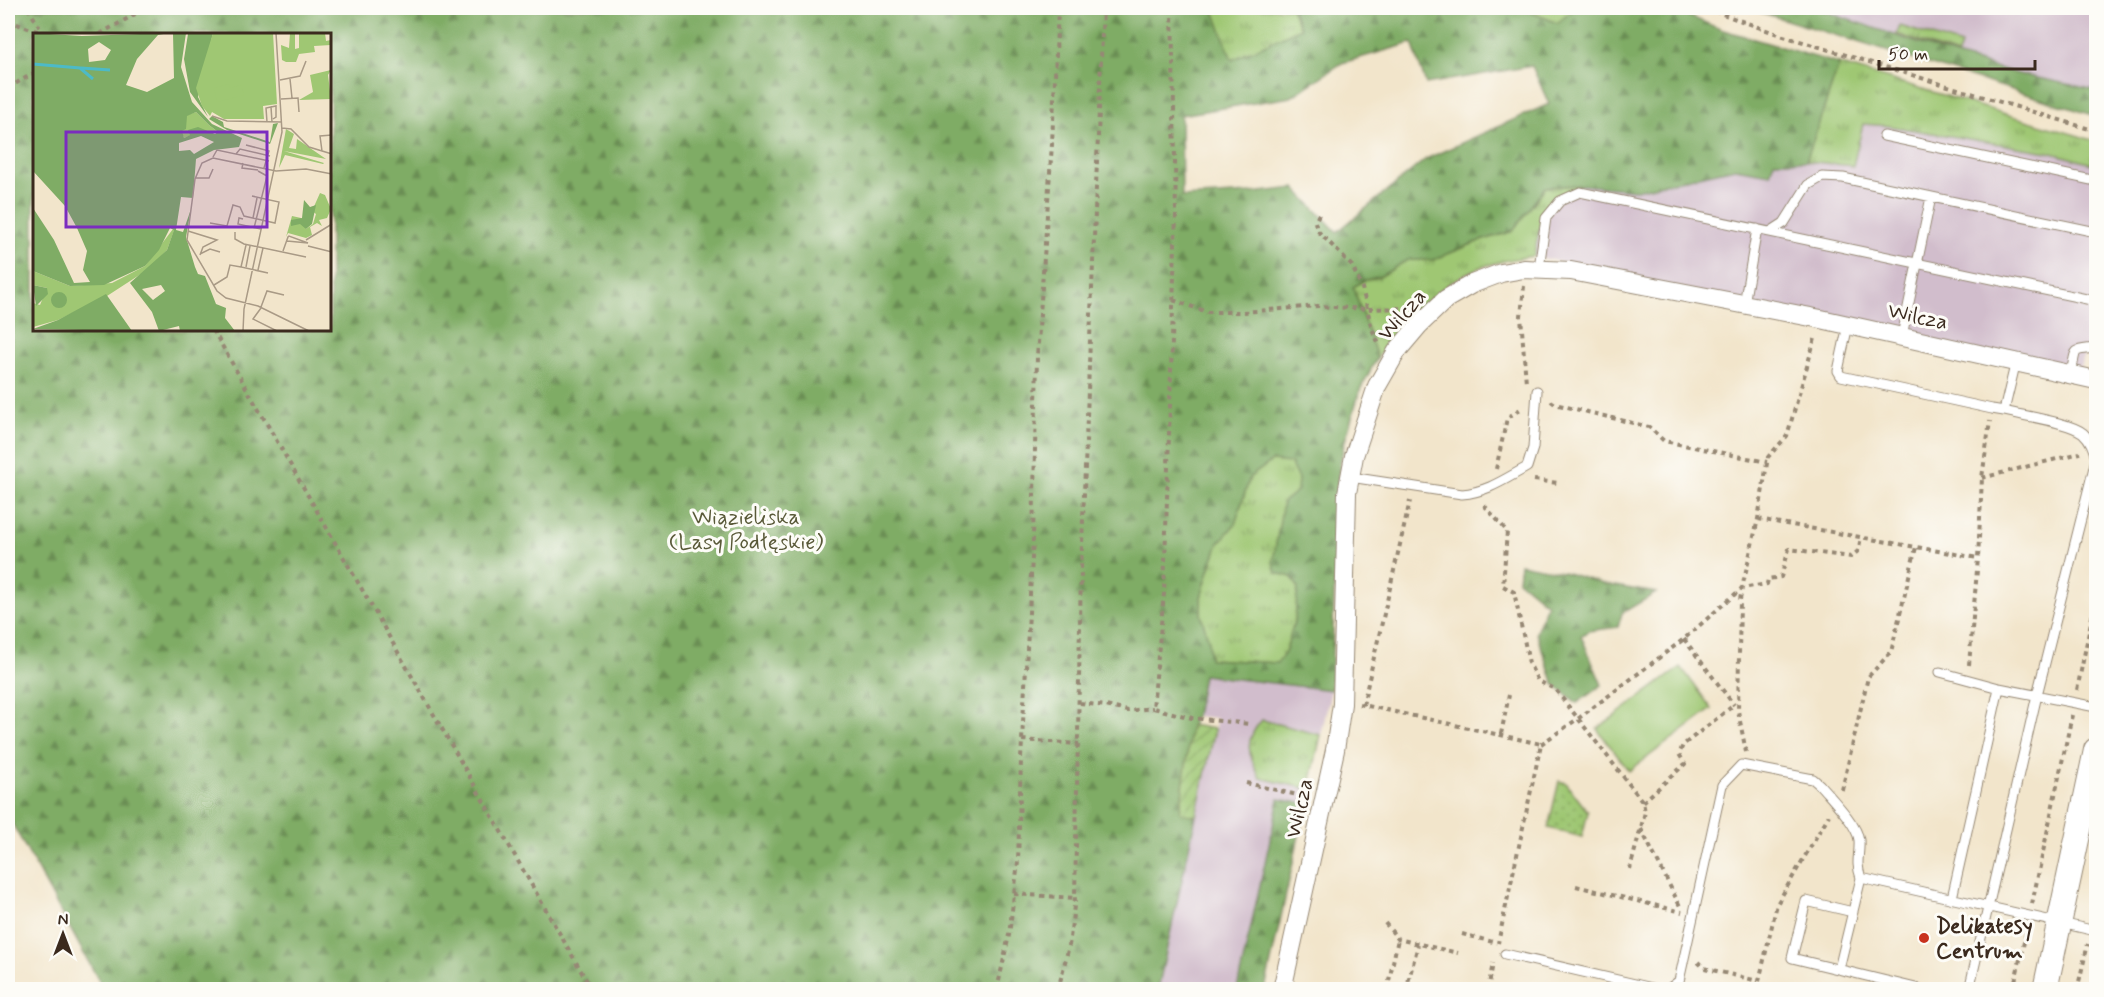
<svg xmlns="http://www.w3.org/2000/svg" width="2104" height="997" font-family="Mynerve,sans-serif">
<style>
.industrial{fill:#d1bdcc}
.grass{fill:url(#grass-tufts);stroke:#6d7848;stroke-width:1.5}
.forest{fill:url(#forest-firs);stroke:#5d6b42;stroke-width:1.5;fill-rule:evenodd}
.park{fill:url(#park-dots);stroke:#6d7848;stroke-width:1.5}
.garden{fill:url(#garden-furrows);stroke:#6d7848;stroke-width:1.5}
.pitch{fill:#9fc773;stroke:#6d7848;stroke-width:1.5}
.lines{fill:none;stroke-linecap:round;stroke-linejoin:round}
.service-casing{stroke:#968874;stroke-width:11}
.minor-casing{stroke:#968874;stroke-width:20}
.tertiary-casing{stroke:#968874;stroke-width:26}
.path{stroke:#968874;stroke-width:4;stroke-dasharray:4.5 4.5;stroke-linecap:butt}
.service{stroke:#fff;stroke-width:9}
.minor{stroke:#fff;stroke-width:18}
.tertiary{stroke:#fff;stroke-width:24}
.poi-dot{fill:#c8321e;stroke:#fdfcf7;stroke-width:2}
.labels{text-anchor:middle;stroke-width:6;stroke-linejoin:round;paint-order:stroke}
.street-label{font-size:22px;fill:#3b2a1e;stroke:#fdfcf7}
.park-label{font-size:22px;fill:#595938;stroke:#fdfcf7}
.poi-label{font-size:22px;font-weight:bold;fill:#3b2a1e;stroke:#fdfcf7;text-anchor:start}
.inset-river{fill:none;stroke:#4dbac7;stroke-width:3}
.inset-road{fill:none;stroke:#a99a86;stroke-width:1.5}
.view{fill:#7b2cbf;fill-opacity:0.15;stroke:#7b2cbf;stroke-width:3}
.inset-edge{fill:none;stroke:#3b2a1e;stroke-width:3}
</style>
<defs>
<pattern id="grass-tufts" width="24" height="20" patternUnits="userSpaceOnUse" patternTransform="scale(1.5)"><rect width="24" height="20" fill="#9fc773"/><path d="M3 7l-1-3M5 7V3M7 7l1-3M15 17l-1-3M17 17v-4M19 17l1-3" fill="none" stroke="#83a25e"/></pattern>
<pattern id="forest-firs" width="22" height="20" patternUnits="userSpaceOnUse" patternTransform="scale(1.5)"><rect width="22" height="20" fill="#7fac65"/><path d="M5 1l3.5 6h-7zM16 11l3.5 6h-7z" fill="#698c53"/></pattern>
<pattern id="park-dots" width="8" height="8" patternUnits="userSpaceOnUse" patternTransform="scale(1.5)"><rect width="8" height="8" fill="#9fc773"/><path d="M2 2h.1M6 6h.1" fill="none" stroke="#83a25e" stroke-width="1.8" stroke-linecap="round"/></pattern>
<pattern id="garden-furrows" width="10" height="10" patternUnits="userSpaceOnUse" patternTransform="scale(1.5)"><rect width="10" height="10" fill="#9fc773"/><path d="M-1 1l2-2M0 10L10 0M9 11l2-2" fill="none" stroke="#83a25e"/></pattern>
</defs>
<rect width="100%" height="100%" fill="#fdfcf7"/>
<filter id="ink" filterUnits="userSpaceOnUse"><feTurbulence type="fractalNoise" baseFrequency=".0167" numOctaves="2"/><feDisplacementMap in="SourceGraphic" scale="12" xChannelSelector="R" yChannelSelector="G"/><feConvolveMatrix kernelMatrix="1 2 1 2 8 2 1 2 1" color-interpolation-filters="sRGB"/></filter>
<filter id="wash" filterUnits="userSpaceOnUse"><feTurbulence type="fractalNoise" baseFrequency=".008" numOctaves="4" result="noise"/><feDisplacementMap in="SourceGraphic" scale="24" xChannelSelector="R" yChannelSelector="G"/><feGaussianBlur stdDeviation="1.35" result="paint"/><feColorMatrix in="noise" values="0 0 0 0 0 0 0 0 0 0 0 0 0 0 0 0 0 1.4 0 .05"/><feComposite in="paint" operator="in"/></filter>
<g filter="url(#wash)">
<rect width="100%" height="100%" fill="#f2e5cb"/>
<path class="industrial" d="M1815,8H2096V90L2019,74L1962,58Z
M1862,124L1889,126L2048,152L2096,165V355L2084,354L2077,377L1534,256L1542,214L1558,196L1582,185L1636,190L1735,168L1769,174L1773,161H1806Z
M1203,675L1331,690L1306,804L1279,800L1237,989L1158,990L1215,729L1216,718L1196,716Z"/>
<path class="grass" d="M1213,8H1291L1301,28L1231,61Z
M1521,8H1576L1557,23Z
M1900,26L1961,45L1958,55L1897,34Z
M1839,64L2096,141V165L2048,152L1889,126L1863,124L1853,166L1806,161Z
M1582,185C1540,205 1543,213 1534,256C1512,259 1487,263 1467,273C1431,292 1401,325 1377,358L1353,287L1363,281L1381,276L1407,260H1433L1477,242L1513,231L1545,187Z
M1272,461L1290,462C1293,468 1297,474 1298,480C1302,508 1266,536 1276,573L1292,577L1298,587L1295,619L1285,653L1277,663L1210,659L1209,642L1201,615V597L1208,573L1219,543L1235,524L1250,477Z
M1262,720L1321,735L1309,789L1260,778C1249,755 1242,742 1262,720Z"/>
<path class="forest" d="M8,8H1213L1232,60L1301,28L1291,8H1521L1557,23L1576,8H1670L1720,29L1839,64L1806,161H1774L1770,174L1735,168L1636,190L1582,185L1545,187L1513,231L1477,242L1433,260H1407L1381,276L1363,281L1353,287L1377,358L1360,390L1344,444L1338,477L1331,690L1203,675L1196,716L1191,725L1180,812L1196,816L1158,989L104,990L8,816ZM34,34H330V330H34ZM1412,43L1426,84L1532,66L1549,104L1426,159L1337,232L1295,188L1251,193L1182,197L1181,115L1291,97L1342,63ZM1272,461L1290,463L1298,479L1297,491L1283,502L1273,562L1276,573L1292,577L1298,587L1295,619L1285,653L1277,663L1210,659L1209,642L1201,615V597L1208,573L1219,543L1235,524L1250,477Z
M1747,8H1815L1962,58L2019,74L2096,90V116Z
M1520,564L1567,573L1603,584L1656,593L1622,613L1618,627L1588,631L1581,636L1602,685L1577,703L1554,684L1536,633L1547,604L1518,580Z
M1279,799L1306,804L1265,989H1237Z"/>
<path class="park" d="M1559,781L1566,783L1588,812L1582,837L1548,828Z"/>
<path class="garden" d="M1191,725L1215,729L1196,816L1180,813Z"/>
<path class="pitch" d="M1681,667L1712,709L1629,771L1597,729Z"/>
</g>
<g filter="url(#ink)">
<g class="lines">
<defs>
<path id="service" d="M1884,136L2096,181
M1770,232L1784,223L1808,185L1822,177L1843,178L2096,232
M1539,268L1546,218L1560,201L1580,192L2096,301
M1744,304L1757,229
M1848,325L1838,371L1841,376L1992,409L2004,411L2016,361
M1902,336L1931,197
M2071,373C2077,347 2071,351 2096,348
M1350,477L1462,494C1487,492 1505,479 1527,467L1533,448L1537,391
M1940,672L1999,688L2096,707
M1952,898L1999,688
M1853,912L1806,901L1792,958L1924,990
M1505,954L1661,990
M1839,969L1861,878
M1667,990L1679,981L1722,785L1741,765L1813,779L1820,785C1831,798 1857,824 1859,840C1860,856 1855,861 1861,878L2096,931
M1969,990L2037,695L2096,459C2094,449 2091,440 2083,433C2069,422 2023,416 2004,411"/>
<path id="minor" d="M1282,990L1335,750L1342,704L1347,493L1354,456L1377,386L1397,351L1419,325L1446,299L1472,284L1501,273L1524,269L1571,271L1821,319L2096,380"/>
<path id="tertiary" d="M2045,990L2096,750"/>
</defs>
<use href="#service" class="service-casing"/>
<use href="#minor" class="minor-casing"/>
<use href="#tertiary" class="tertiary-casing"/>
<path class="path" d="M28,8L43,33
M1172,8L1176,213L1164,593L1153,708L1192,718L1250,724
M1706,8L1780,35L2096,131
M8,21L43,33
M100,34L146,8
M8,88L34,73
M1319,214L1315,222L1317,230L1352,266L1362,288L1372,329L1380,346
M1524,286L1521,316L1526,383
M1173,300L1207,312H1243L1318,306L1366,309L1409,308
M213,330L592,990
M1551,401L1555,404L1649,427L1664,441L1767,462
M1496,469L1507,418L1522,408
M1982,478L2080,453
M1534,480L1558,483
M1484,505L1507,531L1503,586L1514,592L1529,663L1538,681L1555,689L1643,802L1645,812L1630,869
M1758,519L1978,558L1982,478L1990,421
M1684,639L1734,705
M1969,665L1978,558
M2077,690L2096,598
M1080,703L1106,706L1128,711L1153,708
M1359,704L1541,744L1498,943
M1363,705L1410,501
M1501,734L1509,695
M1022,740L1079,744
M1541,744L1579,718L1684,639L1742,588L1758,519L1768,457L1787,436L1816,335
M1746,752L1738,711L1740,600L1742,588L1767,584L1768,579L1781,577L1789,549L1851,557L1858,551L1861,538
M1246,783L1306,797
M1842,790L1868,677L1891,652L1916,547
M1643,802L1685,764L1679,754L1683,745L1734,705
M1641,829L1681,908
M1576,886L1682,912
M1014,894L1075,898
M2032,904L2072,715
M2094,916L2096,905
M1385,923L1398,939L1458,953
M1462,934L1497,943
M1698,962L1704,968L1758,981
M1372,986L1388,990
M997,988L1010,990
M997,990L1009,935L1018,862L1021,759L1033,539L1037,357L1052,144L1058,8
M1058,990L1069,946L1075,898L1081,570L1103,8
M1387,990L1398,939
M1406,990L1418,945
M1488,990L1493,963
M1757,990L1777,904L1829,815
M2013,990L2027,929
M2077,990L2088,944"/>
<use href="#service" class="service"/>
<use href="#minor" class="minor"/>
<use href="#tertiary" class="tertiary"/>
</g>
</g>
<circle class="poi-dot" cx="1924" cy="938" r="6"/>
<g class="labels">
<g class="street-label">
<text transform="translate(1401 314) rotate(-48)" y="8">Wilcza</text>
<text transform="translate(1918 315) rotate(12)" y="8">Wilcza</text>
<text transform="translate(1298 808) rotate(-77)" y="8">Wilcza</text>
</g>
<g class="park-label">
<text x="746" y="524">Wiązieliska<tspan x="746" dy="25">(Lasy Podłęskie)</tspan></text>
</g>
<g class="poi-label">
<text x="1936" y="933">Delikatesy<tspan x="1936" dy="25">Centrum</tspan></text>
</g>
</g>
<g transform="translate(33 33)">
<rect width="298" height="298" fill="#f2e5cb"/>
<path d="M257,0L262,1V16L266,15V0H292L293,8L298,7V12L281,13L282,19L266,21L263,29H253L249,27L248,12L256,15ZM298,37L295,42L298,66L266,67L280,59L277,42ZM163,79L176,92L185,99L156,98L158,102L151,105L148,98L154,82ZM253,96L261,101L256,115L263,116L264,106L293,126L251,118L291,130L290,131L252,122L246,135ZM287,160L292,162L298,176L294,185L286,187L289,193L284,190L277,194L279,202L273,205L255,200L253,204L259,183L268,185L273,196L280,191L283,181L279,178ZM143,192L134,217L114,237L74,263L25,287L0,294V270L7,272L14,255L0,252V238L37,253L79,250L112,233Z" fill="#9fc773"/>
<path d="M0,0L49,3L136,0L125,2L104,26L93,52L114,59L141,45L140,0H153L148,34L159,69L179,91L209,105L206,114L181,117L163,126L160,165L148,164L143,197L150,199L158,176L153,204L162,234L165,241L172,243L183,271L193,275L192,285L202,298H147L146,293L126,298L119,279L97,250L134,217L141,197L137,195L126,217L112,233L71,252L37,253L0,238V175L21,207L41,250L57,249L50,237L54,218L44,195L32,173L0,138ZM66,9L78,17L72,27L56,29L55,16ZM163,79L176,92L185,99L182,101L165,94L155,97L157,102L151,105L149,98L153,96L154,83ZM168,103L181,109L161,121L157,117L146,118V110ZM128,252L132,258L120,267L109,256ZM180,0L165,64L175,84L157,59L151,26L155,1ZM179,83L190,89L191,94L237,109L240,91L245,90L237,111L194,97L176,86ZM271,167L277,174L283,172L279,191L273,196L267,191L258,193V187L269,185ZM0,252L14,255L15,261L3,273ZM18 267a8 8 0 1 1 16 0a8 8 0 1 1-16 0ZM73,261L99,298L0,296L25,287Z" fill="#7fac65" fill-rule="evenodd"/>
<path d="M180,0H240L244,71L230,73L231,86H191L179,79L177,83L169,73L163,55Z" fill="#9fc773"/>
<path d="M196,51L197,55L208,52L211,62L184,69L181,55Z" fill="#9fc773"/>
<path class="inset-river" d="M0,31L47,35L60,46M48,35L77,37"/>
<path class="inset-road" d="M257,46L259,65M247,47L267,43L273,28M248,66L265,65L266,79M238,74L243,73V84L240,86M179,83L194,88L249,89M234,89L233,75L238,74L239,89M249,95L258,96L276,114L299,121M213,112L236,118L231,135M289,118L287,103L299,102M203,121L207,116L237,123M180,124L184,117L236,128M210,130L209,135L225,137M162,145H176L180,136M220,185L224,165M210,186L206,185L205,191L228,196M177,190L194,193L200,172L207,174L211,183L242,190L246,169L219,163M221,195L234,143L225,138M155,198L184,207L170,214L167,222M202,199V206L211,211L273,224M273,207L299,191M213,212L208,234L235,240M275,213L299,219M250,218L255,204L256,203L275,210L254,208M167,221L177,216L187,219M213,234L217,213M225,237L230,215M181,252L194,244L197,232L208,234M228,274L234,258L251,262M228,275L220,286L244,298M210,298L211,276L249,99L243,0M276,298L225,273L193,265L184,258L154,207L162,146L169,130L180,125L243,138L273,136L299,141"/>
<path class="view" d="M33,99H234V194H33Z"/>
<rect width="298" height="298" class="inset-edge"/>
</g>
<rect width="2104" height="997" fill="none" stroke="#fdfcf7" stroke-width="30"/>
<g transform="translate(63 934)" stroke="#fdfcf7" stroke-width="4.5" paint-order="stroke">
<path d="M0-4.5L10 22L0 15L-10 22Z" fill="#3b2a1e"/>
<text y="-9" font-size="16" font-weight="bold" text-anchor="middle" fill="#3b2a1e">N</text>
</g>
<path d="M1879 60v9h156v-9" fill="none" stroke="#3b2a1e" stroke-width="3"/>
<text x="1888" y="60" font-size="18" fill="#3b2a1e" stroke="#fdfcf7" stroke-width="4.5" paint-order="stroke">50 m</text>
</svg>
